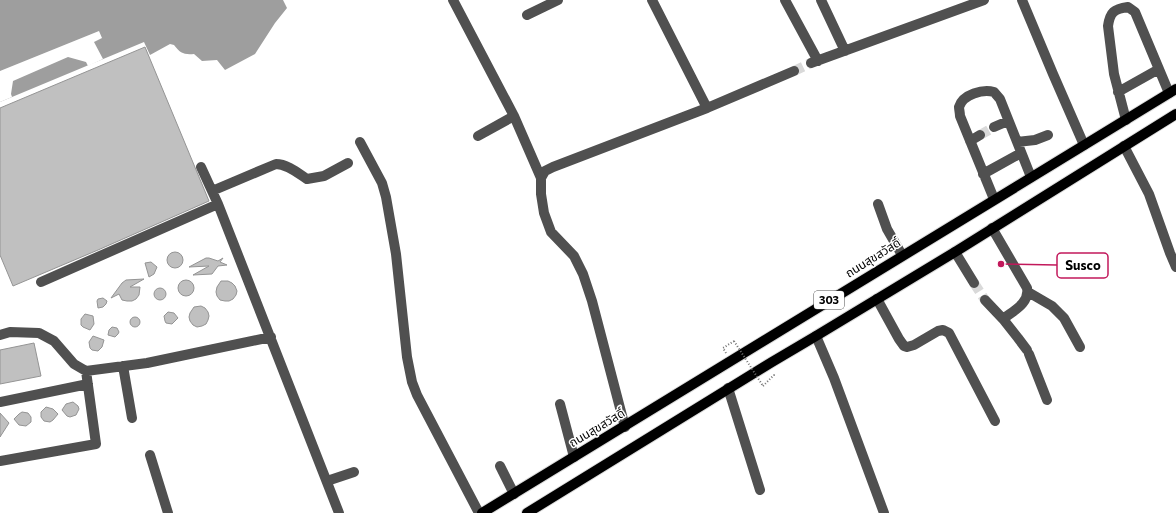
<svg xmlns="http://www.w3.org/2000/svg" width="1176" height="513" font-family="Commissioner,'Noto Sans Thai',sans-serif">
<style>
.water{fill:#9e9e9e}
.pier{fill:#fff}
.building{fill:#c0c0c0;stroke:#949494}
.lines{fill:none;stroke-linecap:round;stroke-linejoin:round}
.minor-tunnel{stroke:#d9d9d9;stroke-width:10;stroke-dasharray:10 5;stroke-linecap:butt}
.major-casing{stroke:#dbdbdb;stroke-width:12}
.path{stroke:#727272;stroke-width:2;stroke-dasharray:1 2;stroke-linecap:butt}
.minor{stroke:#505050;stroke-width:10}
.major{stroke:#000;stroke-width:10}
.path-bridge{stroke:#727272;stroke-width:2;stroke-dasharray:1 2;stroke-linecap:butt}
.labels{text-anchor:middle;stroke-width:3;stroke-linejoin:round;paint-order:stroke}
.shield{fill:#fff;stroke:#4c4c4c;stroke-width:1}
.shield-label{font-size:11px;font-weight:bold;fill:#000}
.street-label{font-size:12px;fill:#000;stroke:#fff}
.leader{fill:none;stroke:#c2185b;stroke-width:1.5}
.callout-dot{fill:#c2185b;stroke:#fff;stroke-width:1.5}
.callout{fill:#fff;stroke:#c2185b;stroke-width:1.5}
.callout-label{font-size:13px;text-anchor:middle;font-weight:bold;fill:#000}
</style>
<rect width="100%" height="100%" fill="#fff"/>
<path class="water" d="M0,0H283L287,8L275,23L255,54L225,70L217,60L202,61L194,54C184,55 180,53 174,45L170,44L150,55L144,42L0,102Z"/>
<path class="pier" d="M99,31L102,38L94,42L103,59L88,66L86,62L68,57L13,81L11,94L12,97L0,102V71Z"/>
<path class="building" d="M145,47L209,201L98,250L13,286L0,255V108Z
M167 260a8 8 0 1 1 16 0a8 8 0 1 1-16 0Z
M206,258H209L218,261L223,258L220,262L227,265L218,266L212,274L193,275L209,266L189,267Z
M151,262L157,267L154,274L149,277L145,263Z
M144,279L130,287H140L139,295L136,299L132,301H127L122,300L119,294L111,298L122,283L126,280Z
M178 288a8 8 0 1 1 16 0a8 8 0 1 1-16 0Z
M221,281H228L232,283L235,286L237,291L236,295L233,299L229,301H225L220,300L217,296L216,292L217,287Z
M154 294a6 6 0 1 1 12 0a6 6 0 1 1-12 0Z
M103,298L107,301L106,304L103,307L98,308L97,301L98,299Z
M201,306L205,308L208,312L209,316L208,320L206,324L202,326L197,327L193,325L190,321L189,317L190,313L194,307Z
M168,312L174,313L178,318L172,324L166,323L165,321L164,316Z
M85,314L93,316L94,324L90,330L83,327L81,325V319Z
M130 322a5 5 0 1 1 10 0a5 5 0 1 1-10 0Z
M112,327L117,328L119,332L118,334L115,337L108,335L109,330Z
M93,336L104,340L102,347L98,351L92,350L90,348L89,342Z
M34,343L41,376L0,384V350Z
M73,402L78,406L79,409L76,415L70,417L67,416L62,410L66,404Z
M46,407L53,409L58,414L53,420L50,422L44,421L41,417V412Z
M22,412L28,413L31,417V422L26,426L19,425L14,419L19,414Z
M0,413L9,423L0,437Z"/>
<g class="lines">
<path class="minor-tunnel" d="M794,71L811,63
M980,135L994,127
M974,283L985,300"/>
<defs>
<path id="major" d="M482,513L1176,89
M527,513L772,362L816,336L955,252L1176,114"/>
</defs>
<use href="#major" class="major-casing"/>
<path class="path" d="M726,353L723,348L734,341
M763,386L774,375L773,373"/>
<path class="minor" d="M453,0L514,116L541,178
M652,0L707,108
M785,0L818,61
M821,0L845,51
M1022,0L1053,74L1084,145
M527,15L558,0
M811,63L984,0
M1118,92L1159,69
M1126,120L1114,74L1108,26C1110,12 1114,9 1128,7L1135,12L1169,93
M994,127L1008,121
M478,136L514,116
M970,141L980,135
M360,142L382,183L386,197L396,254L407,357L412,382L417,395L479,513
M1017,142L1035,140L1048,135
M1124,146L1149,194L1170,253L1176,267
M201,167L218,204L339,513
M983,174L1021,153
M212,191L276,164C287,164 298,173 307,179L324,176L348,163
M994,199L960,116C960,113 959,109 959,107C963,94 983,89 994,92L1000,99L1031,177
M878,204L887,229L902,255
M955,252L974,283
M41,282L218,204
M1028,292L1052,306L1064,318L1080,347
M877,299L899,339L904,346L907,347L914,345L938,331L943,330L949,333L995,421
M985,300L1003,319C1013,311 1030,303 1027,288L992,228
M1003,319L1018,338L1027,350
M0,335L10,332L39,333L54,341L74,364L86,371L147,363L271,337
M816,336L834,378L884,513
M1029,354L1047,400
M123,366L132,418
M728,388L760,490
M0,402L88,384
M560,404L574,457
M625,427L592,301L583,274L574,256L551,232L544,213L541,194V178L545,171L553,167L707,108L794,71
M150,455L168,513
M0,461L96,444L86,371
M500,466L514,494
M327,481L354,472"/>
<use href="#major" class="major"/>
<path class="path-bridge" d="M734,341L763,386"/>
</g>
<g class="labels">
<rect class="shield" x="814" y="291" width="30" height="18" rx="3"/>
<g class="shield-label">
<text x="829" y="304">303</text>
</g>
<g class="street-label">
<text transform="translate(873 258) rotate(-32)" y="4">ถนนสุขสวัสดิ์</text>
<text transform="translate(597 428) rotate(-31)" y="4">ถนนสุขสวัสดิ์</text>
</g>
</g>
<path class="leader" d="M1001 264L1057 265"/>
<circle class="callout-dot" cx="1001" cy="264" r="4"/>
<rect class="callout" x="1057" y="253" width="51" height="25" rx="4"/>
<g class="callout-label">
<text x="1083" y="270">Susco</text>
</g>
</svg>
